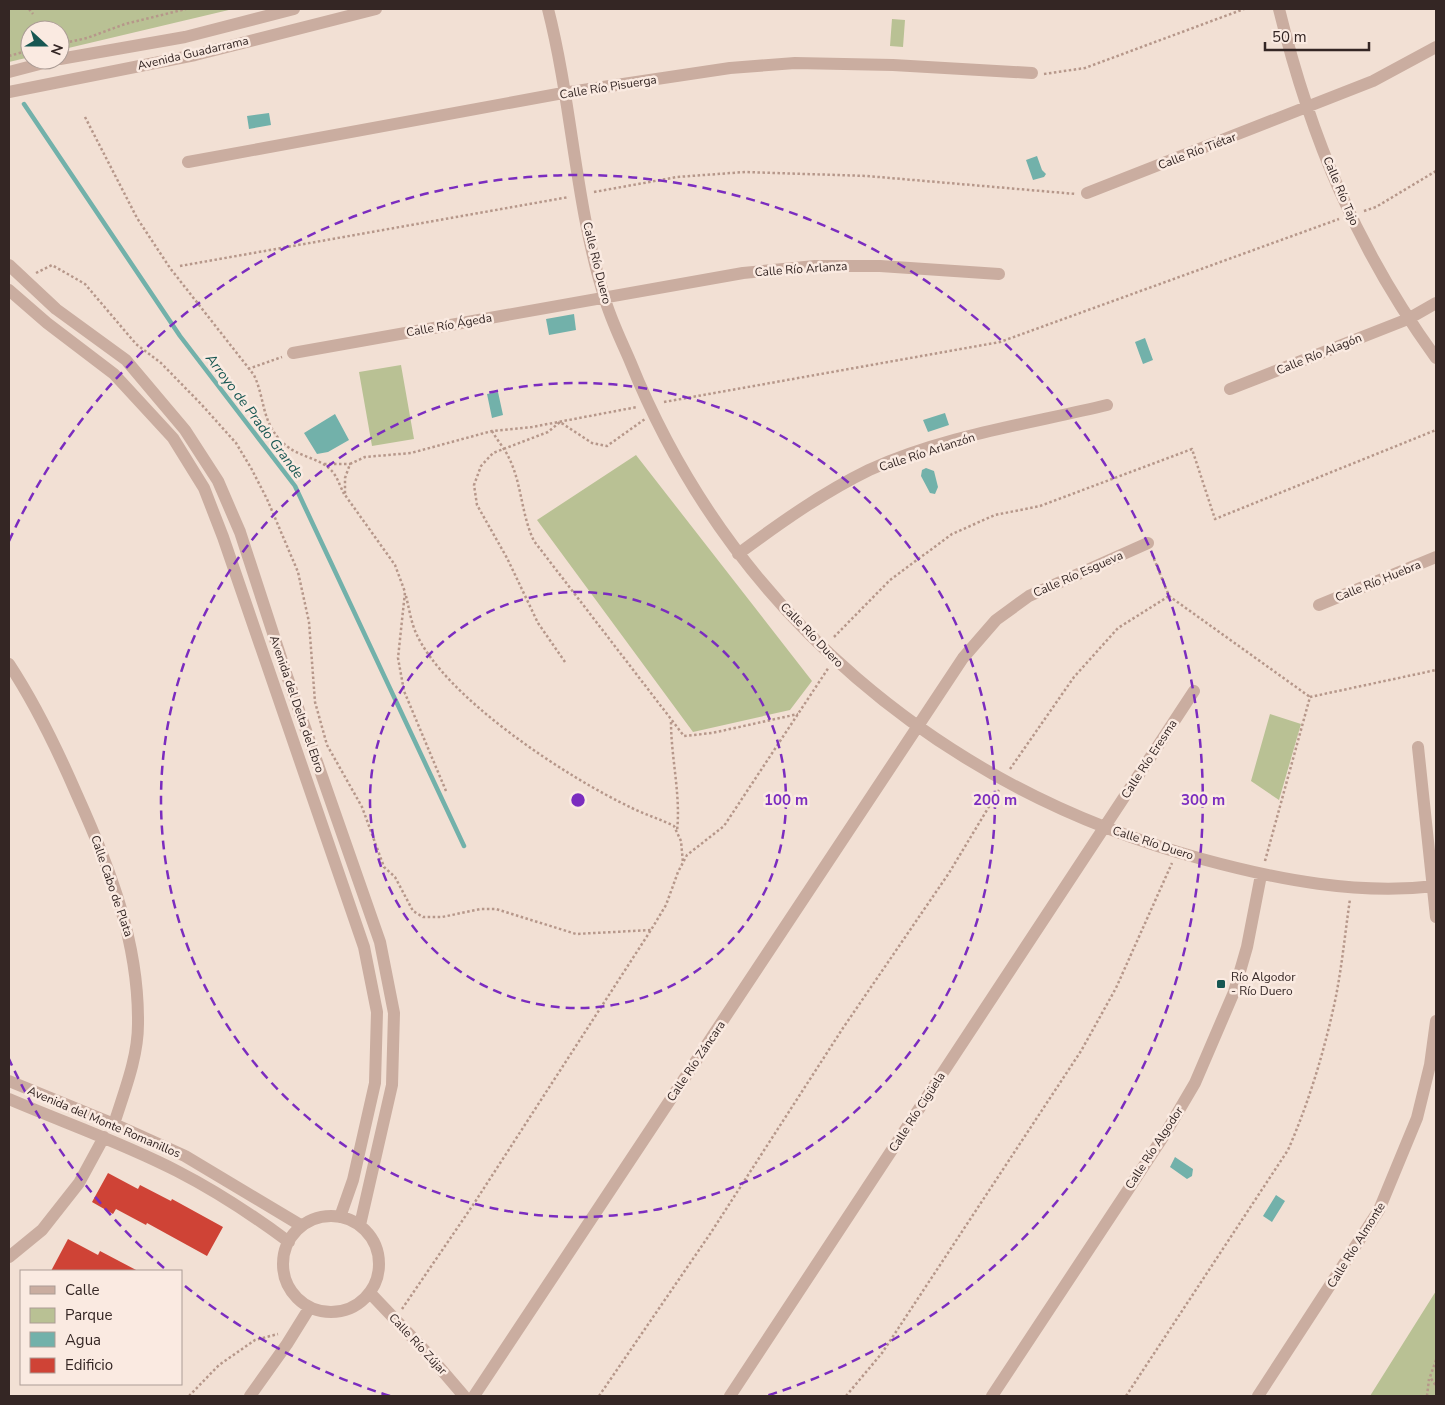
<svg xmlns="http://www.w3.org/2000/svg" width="1445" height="1405" font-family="'Nunito Sans',sans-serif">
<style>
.green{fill:#b9c194}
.water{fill:#72b1aa}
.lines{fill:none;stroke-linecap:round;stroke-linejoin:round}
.stream{stroke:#72b1aa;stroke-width:4.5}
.building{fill:#cf4336}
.path{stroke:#b6978a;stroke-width:2.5;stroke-dasharray:2.5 2.5;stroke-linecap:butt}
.minor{stroke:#caada0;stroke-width:12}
.ring{fill:none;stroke:#7b2cbf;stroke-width:2.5;stroke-dasharray:9 6}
.poi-dot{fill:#175752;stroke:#faeae1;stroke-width:2}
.labels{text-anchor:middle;stroke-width:5;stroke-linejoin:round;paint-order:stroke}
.street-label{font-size:12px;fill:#342624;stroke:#faeae1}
.poi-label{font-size:12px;fill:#342624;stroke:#faeae1;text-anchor:start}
.water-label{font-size:14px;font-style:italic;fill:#175752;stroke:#faeae1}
.centre{fill:#7b2cbf;stroke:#faeae1;stroke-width:2.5}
.ring-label{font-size:15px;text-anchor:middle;font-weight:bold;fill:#7b2cbf;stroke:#faeae1;stroke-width:5;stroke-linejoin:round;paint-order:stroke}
</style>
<rect width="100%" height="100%" fill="#f2e0d4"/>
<path class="green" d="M9,9H233L60,50V30H30V57L9,62Z
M892,19L905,20L903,47L890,46Z
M401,365L414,439L372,446L359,372Z
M636,455L812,681L790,710L693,732L537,520Z
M1270,714L1301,724L1279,800L1251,781Z
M1436,1291V1396H1370Z"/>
<path class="water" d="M269,113L271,125L249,129L247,116Z
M1037,156L1042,170L1046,174L1044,177L1033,180L1026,160Z
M574,314L576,330L549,335L546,319Z
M1145,338L1153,360L1143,364L1135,342Z
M498,392L503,415L492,418L487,394Z
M945,413L949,425L928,432L923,420Z
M335,414L349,440L328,452L317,454L304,433Z
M926,468L934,471L938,487L935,494L930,493L921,476L922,470Z
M1175,1157L1193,1169L1192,1176L1187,1179L1170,1167Z
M1276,1195L1285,1201L1272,1222L1263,1216Z"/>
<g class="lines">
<path class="stream" d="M24,104L180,336L295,486L464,846"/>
</g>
<path class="building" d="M108,1173L138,1189L140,1185L171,1201L172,1199L223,1227L207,1256L147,1223L146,1225L116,1209L113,1214L92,1202Z
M68,1239L98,1255L100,1251L138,1271H51Z"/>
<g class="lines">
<path class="path" d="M29,9L33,14
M60,44L87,38L125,24L186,9
M9,56L30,50
M1044,74L1085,68L1244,9
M85,117L137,218L170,268L254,375C265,399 261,417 279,439C296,458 317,456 331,470C337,476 340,486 344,494
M594,192L677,177L745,172L867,176L1076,194
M1364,211L1376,207L1436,171
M180,266L569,197
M36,273L52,265L85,284L136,344L161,363L201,404L236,443L251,468L267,499L298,572L309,622L315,702L327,745L362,807L384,867L395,877L413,911L423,917H442L481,909H496L576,934L651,930
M248,369L282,357
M664,402L1000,342L1339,219
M492,431C497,440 505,449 509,458C522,484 521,514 534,541L684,736L712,733L798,714
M324,464H350
M1152,554L1169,596L1310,697
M406,596C409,608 411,622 416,633C445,698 568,778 632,808C646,815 660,819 674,826L681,841L683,863
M834,637L890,580L952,534L995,515L1040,506L1192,449L1215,519L1436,430
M565,662L538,623L507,558L477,505L474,485L481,466L493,453L548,432L560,422L592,443L607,446L645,419
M671,722C671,758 681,795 677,831
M1010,769L1074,677L1118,628L1169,596
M446,791L404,691L398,658L405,592L395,565L345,495V478L350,464L365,457L411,453L492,431L532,427L637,407
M1265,861L1310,697L1436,670
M402,1309L473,1205L651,930L666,905L678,872L687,855L724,826L829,667
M1436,1360L1430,1377L1436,1386
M189,1396L219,1365L255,1340L278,1334
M599,1396L710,1234L843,1028L949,873L999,790
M846,1396L882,1353L1081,1051L1116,988L1172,863
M1126,1396L1288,1150C1309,1102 1324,1052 1335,1001C1342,967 1345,933 1350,899
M1427,1396L1429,1379"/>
<path class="minor" d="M548,9C572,103 575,203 604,296C610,318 621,340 630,361C731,612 942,789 1202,859C1279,880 1357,895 1436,886
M1279,9C1311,139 1357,249 1436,358
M60,59L185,37L294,9
M9,72L55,60
M9,92L195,55L376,9
M188,162L563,93L730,68L795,63L893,65L1032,73
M1087,193L1373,81L1436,47
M9,265L56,309L126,360L185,430L218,481L240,532L287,676L380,942L394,1013L392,1085L360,1225
M9,290L47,323L114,374L173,438L204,488L223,537L364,947L377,1012L375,1083L353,1180L340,1217
M293,353L743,273L815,266H880L999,274
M1230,389L1408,319L1436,303
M738,554C780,523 822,493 869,470C943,436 1028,424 1107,405
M1319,605L1436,557
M9,664C36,705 58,751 77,795C110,868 139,943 138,1024C138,1058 124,1092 114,1124
M1418,747L1436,917
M9,1081L114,1124L185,1156L302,1226
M9,1099C65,1123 123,1143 177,1171C216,1191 254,1216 289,1242
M283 1264a48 48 0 1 1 96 0a48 48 0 1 1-96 0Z
M9,1257L42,1230L79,1183L104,1137
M370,1293L428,1354L464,1396
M250,1396L287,1344L310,1307
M474,1396L963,658L996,620L1029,596L1148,543
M730,1396L1194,691
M992,1396L1165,1134L1195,1083L1234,992L1247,947L1261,875
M1258,1396L1379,1210L1417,1118L1430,1065L1436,1021"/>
</g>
<g class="ring">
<circle cx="578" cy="800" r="208"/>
<circle cx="578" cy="800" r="417"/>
<path d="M390 1396A625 625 0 0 1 185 1286M164 1268A625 625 0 0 1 9 1059M9 541A625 625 0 1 1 766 1396"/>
</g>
<rect class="poi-dot" x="1216" y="979" width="10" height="10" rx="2.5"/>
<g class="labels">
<g class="street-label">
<text transform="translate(193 53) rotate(-13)" y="4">Avenida Guadarrama</text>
<text transform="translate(608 87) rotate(-9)" y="4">Calle Río Pisuerga</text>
<text transform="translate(1197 151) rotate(-21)" y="4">Calle Río Tiétar</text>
<text transform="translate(1341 191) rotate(67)" y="4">Calle Río Tajo</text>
<text transform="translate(597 263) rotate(76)" y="4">Calle Río Duero</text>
<text transform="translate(801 269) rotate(-4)" y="4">Calle Río Arlanza</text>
<text transform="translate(449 325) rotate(-10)" y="4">Calle Río Ágeda</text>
<text transform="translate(1319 354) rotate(-22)" y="4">Calle Río Alagón</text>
<text transform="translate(927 452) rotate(-18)" y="4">Calle Río Arlanzón</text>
<text transform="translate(1078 574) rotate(-24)" y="4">Calle Río Esgueva</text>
<text transform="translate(1378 581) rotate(-22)" y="4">Calle Río Huebra</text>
<text transform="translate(812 635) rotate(46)" y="4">Calle Río Duero</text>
<text transform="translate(297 704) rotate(71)" y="4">Avenida del Delta del Ebro</text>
<text transform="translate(1149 759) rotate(-57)" y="4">Calle Río Eresma</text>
<text transform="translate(1153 843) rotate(18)" y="4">Calle Río Duero</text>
<text transform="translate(112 886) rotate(71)" y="4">Calle Cabo de Plata</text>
<text transform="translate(696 1061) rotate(-56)" y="4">Calle Río Záncara</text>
<text transform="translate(917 1112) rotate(-57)" y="4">Calle Río Cigüela</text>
<text transform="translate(104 1122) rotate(23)" y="4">Avenida del Monte Romanillos</text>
<text transform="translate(1154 1148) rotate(-57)" y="4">Calle Río Algodor</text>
<text transform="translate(1356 1245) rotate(-58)" y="4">Calle Río Almonte</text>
<text transform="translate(418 1344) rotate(47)" y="4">Calle Río Zújar</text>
</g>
<g class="poi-label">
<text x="1231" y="981">Río Algodor<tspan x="1231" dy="14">- Río Duero</tspan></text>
</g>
<g class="water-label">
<text transform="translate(255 416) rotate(53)" y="5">Arroyo de Prado Grande</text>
</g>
</g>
<circle cx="578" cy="800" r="8" class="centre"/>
<g class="ring-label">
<text x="786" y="805">100 m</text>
<text x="995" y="805">200 m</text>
<text x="1203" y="805">300 m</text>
</g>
<rect width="1445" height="1405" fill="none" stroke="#342624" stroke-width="20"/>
<rect x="20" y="1270" width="162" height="115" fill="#faeae1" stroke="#ab9c95"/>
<rect x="30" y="1286" width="25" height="8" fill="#caada0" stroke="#ab9c95"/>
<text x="65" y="1295" font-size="15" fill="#342624">Calle</text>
<rect x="30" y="1308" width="25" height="15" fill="#b9c194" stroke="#ab9c95"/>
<text x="65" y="1320" font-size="15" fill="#342624">Parque</text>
<rect x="30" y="1332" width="25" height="15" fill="#72b1aa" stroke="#ab9c95"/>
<text x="65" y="1345" font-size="15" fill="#342624">Agua</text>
<rect x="30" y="1358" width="25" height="15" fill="#cf4336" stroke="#ab9c95"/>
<text x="65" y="1370" font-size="15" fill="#342624">Edificio</text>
<g transform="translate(45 45) rotate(111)"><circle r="24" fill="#faeae1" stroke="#ab9c95"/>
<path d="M0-4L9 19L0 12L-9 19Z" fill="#175752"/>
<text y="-8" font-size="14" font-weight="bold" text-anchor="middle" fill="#342624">N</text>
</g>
<path d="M1265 42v8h104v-8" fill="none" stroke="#342624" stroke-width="2.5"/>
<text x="1272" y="42" font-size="15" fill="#342624" stroke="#faeae1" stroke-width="4" paint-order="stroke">50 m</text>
</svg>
